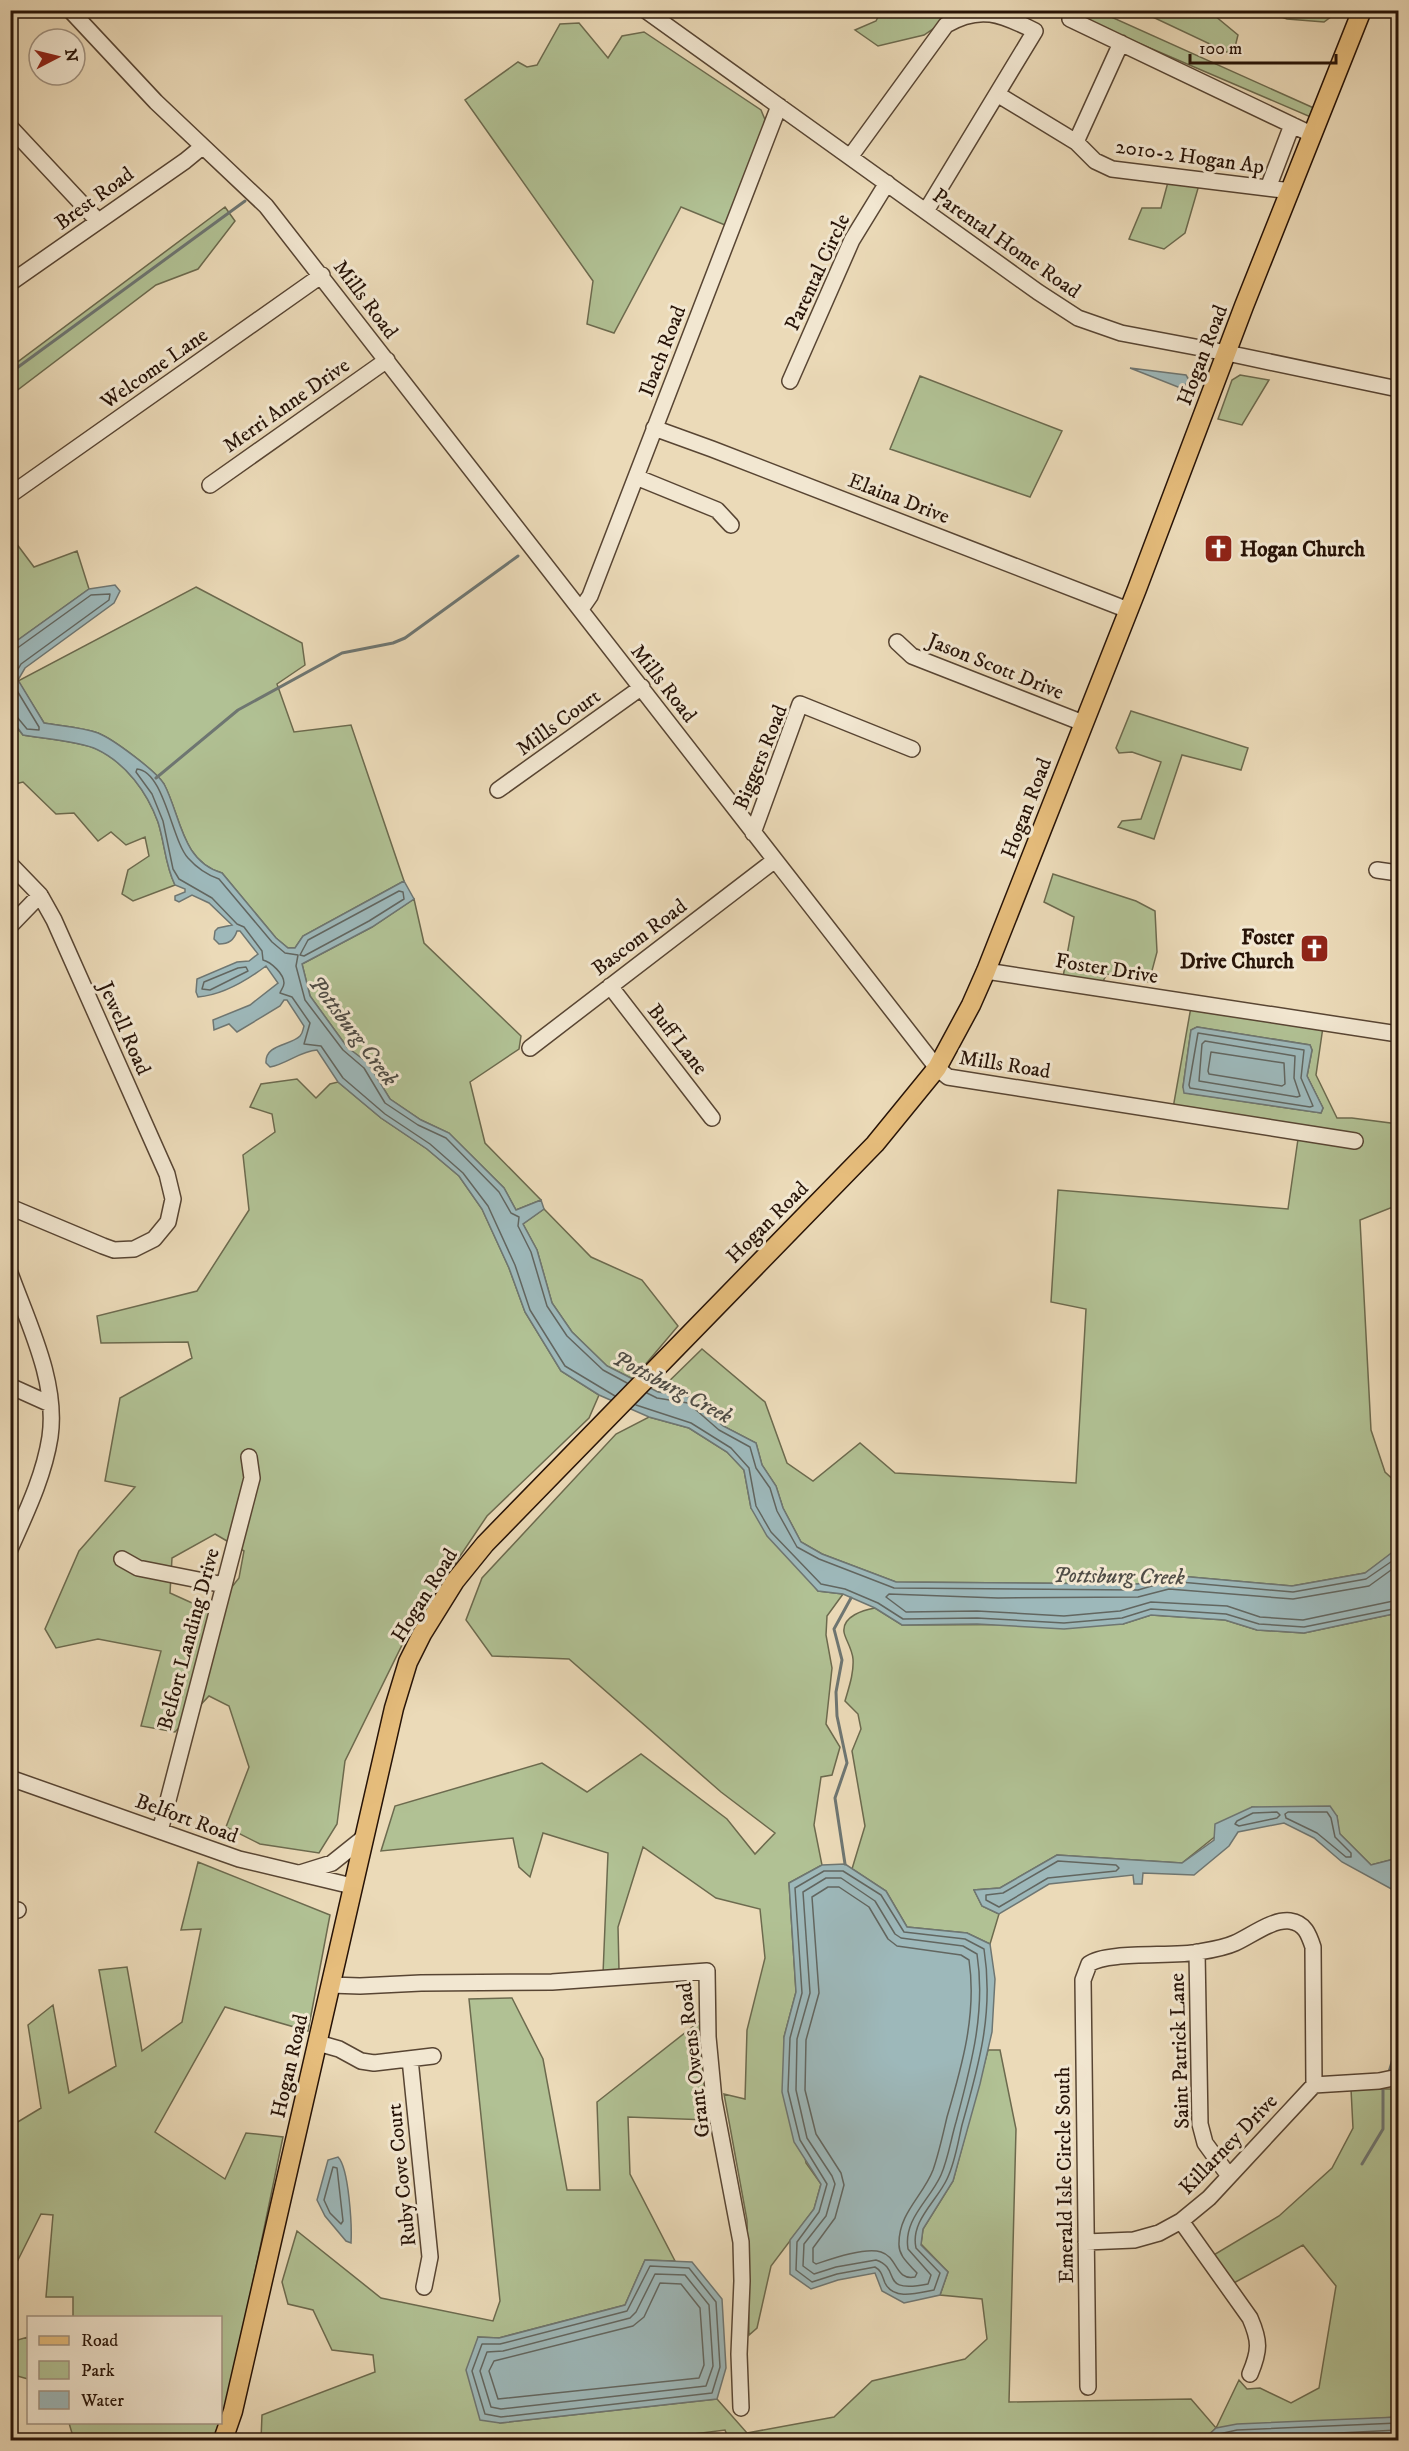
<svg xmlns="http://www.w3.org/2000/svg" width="1409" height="2451" font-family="'IM FELL DW Pica',serif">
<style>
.green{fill:#b1c194;stroke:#6c6a4e;stroke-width:1.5;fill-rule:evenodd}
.water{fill:#9db8ba;stroke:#6e7672;stroke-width:1.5}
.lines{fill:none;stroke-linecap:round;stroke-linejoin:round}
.shore{stroke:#626660;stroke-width:1.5}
.stream{stroke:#6e7672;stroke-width:3}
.minor-casing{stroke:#584533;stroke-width:18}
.major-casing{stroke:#271307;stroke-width:21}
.minor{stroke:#f2e7d1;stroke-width:15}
.major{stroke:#e6bd7c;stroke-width:18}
.labels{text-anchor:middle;stroke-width:6;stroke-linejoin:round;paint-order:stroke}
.street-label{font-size:21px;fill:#271307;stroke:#f2e7d1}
.poi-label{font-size:21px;font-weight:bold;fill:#271307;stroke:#f2e7d1;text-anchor:start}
.water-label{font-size:22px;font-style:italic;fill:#504d46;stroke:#f2e7d1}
</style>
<rect width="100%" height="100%" fill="#ebdab8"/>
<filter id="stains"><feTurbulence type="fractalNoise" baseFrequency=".00333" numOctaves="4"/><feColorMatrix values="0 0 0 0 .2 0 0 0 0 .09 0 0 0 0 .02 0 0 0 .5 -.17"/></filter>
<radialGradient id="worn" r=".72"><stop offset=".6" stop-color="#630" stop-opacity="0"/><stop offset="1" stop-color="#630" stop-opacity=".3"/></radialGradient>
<path class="green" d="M877,11H959L924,35L878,46L855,30L876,21L879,15Z
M1008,11H1098L1316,109L1313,118L1080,18L1055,13Z
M1140,11H1209L1238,35L1233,55Z
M1265,11H1339L1324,22L1287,19Z
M579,23L608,58L622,36L644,32L761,110L766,122L725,225L681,207L614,333L587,324L593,281L465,100L518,62L527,67L537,65L560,24Z
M1168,182L1199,185L1185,233L1164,249L1129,239L1142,208H1161Z
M225,207L235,221L198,269L156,285L11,395V367Z
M1240,375L1269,380L1242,425L1218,419L1232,380Z
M920,376L1062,431L1030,497L890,449Z
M10,535L34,567L77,551L89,589L11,645Z
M196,587L302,643L305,665L277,684L294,732L351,725L404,881L303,936L295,948H288L276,938L222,873C181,861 181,816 164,784C156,771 113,739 98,733C82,727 61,726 44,723L18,681Z
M1131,711L1248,748L1241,770L1182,755L1154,839L1118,827L1122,821L1141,819L1161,762L1132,752L1119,753L1116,748Z
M10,719L23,735C41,738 83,742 97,749C126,763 147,792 158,822C165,844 165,865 175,885L133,901L122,894L128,870L149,856L145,837L126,845L111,832L98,841L74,813L56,814L23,782L11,785Z
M1053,874L1136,901L1155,911L1157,952L1149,982L1107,974L1102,983L1063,977L1074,917L1044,902Z
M414,899L424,943L521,1036L519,1049L470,1082L485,1143L541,1200L516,1210L504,1188L449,1133L421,1120L390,1099L368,1064L347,1047L310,996L302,964L372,927Z
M1191,1007L1323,1027L1316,1075L1337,1118H1352L1398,1124V1205L1360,1220L1371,1430L1385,1472L1398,1484V1551L1394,1552L1365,1573L1292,1586L1168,1575L1138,1584L896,1582L822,1554L801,1542L783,1508L776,1486L762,1465L756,1443L723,1426L691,1397L658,1392L702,1349L765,1402L787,1463L813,1481L860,1443L895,1473L1076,1483L1086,1309L1051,1302L1058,1190L1288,1209L1298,1139L1356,1149L1358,1134L1173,1108ZM1197,1027L1310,1045L1312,1050L1307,1076L1323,1108L1321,1113L1187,1093L1183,1087L1191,1030Z
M297,1079L316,1098L330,1084L338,1082L381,1118L427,1149L459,1176L482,1209L509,1268L525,1312L561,1371L599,1395L589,1418L487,1516L407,1635L345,1761L337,1824L319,1853L260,1844L226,1827L249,1767L229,1706L209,1696L175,1732L141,1726L161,1651L98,1639L56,1648L45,1629L79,1551L135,1487L105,1481L120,1398L192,1358L188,1342L101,1343L97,1316L197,1291L249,1210L243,1155L275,1132L272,1114L250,1107L261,1084ZM215,1534L244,1551L239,1578L212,1612L170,1593L172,1558Z
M544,1209L591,1257L642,1280L678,1326L633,1379L607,1366L572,1332L552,1303L537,1250L523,1224Z
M649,1417L689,1428L727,1452L744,1470L751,1508L818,1591L843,1594L827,1616L826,1635L832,1668L826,1724L840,1747L832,1775L821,1777L814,1825L822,1865L789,1883L796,1992L784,2037L806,2163L821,2184L814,2209L771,2266L757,2328L749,2335L747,2220L724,2094L745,2099L747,2030L765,1958L760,1909L716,1898L643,1847L618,1927L619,1970L603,1974L608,1853L543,1833L530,1877L519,1867L513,1838L381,1851L395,1806L542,1763L587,1792L641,1754L727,1819L755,1854L775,1833L721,1792L569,1659L492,1656L466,1620L482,1578L616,1434Z
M875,1608L902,1625L1123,1624L1151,1615L1225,1620L1257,1630L1304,1633L1398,1613V1858L1371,1865L1339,1833L1337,1816L1252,1807L1182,1863L1057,1855L1000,1888L974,1890L982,1906L999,1914L990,1944L967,1933L907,1927L886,1891L852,1869L865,1826L852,1751L861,1729L858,1714L845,1701C849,1687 854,1673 853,1659C852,1648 845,1639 844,1632C842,1616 864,1610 875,1608Z
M198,1862L330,1915L308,2031L225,2007L155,2132L225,2179L246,2133L283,2137L226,2412L214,2440H74L69,2423L220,2422V2318L73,2317V2297H46L53,2215L41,2214L11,2274V2126L41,2108L28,2025L53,2005L69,2093L116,2066L99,1970L127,1967L142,2051L182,2022L201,1929L181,1930Z
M512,1998L543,2059L567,2190H600L597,2102L700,2021L708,2120L628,2117L630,2174L675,2261L645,2260L625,2305L499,2338L478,2337L500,2423L717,2399L747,2433L834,2417L872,2381L965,2359L987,2339L982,2299L940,2295L948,2272L921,2244L923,2229L953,2181L988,2050H1000L1016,2129L1009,2402L1191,2399L1216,2428L1239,2380L1247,2389L1260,2388L1291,2403L1319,2388L1336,2286L1303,2245L1232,2284L1212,2256L1279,2216L1332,2168L1353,2128L1351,2089H1398V2417L1216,2428L1203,2440H729L725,2430L646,2440H261L262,2415L375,2372L373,2355L332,2350L313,2310L288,2304L282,2282L297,2231L381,2298L493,2321L500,2301L469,1999Z
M28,2337V2379L10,2374L11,2354L14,2341Z"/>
<path class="water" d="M1130,368L1186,375L1189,380L1184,387H1178Z
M115,585L120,591L114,603L25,668L18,680L44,723C61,726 82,727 98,733C113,739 156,771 164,784C181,816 181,861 222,873L276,938L288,948H295L303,936L404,881L414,899L372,927L302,964L310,996L347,1047L368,1063L390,1099L421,1120L449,1133L504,1188L516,1210L541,1200L544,1209L523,1224L537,1250L552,1303L572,1332L607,1366L658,1392L691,1397L723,1426L756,1443L762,1465L776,1486L783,1508L801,1542L822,1554L896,1582L1138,1584L1168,1575L1292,1586L1365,1573L1394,1551H1398V1613L1304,1633L1257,1630L1225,1620L1151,1615L1123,1624L1064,1629L977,1624L902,1625L875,1608L843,1594L818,1591L767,1536L751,1508L744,1470L727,1452L689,1428L649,1417L599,1395L561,1371L525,1312L509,1268L482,1209L459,1176L427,1149L381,1118L338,1082L317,1050C300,1051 287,1064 270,1067L266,1063C265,1044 290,1046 300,1036C303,1033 303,1029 304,1026L287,1000H284L280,1006L237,1032L229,1024L214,1030L213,1020L250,1005L278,983L266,966C246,981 223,995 198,997L196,992L197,979L237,962L249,961L258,954L240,931H237C234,940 229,944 219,944L214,939L215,931L218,928L232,925L209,903L192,895L179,902L175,900V896L185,892V889L175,885C165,865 165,844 158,822C147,792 126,763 96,749C83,742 41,738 23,735L11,719V645L89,589Z
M1197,1027L1310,1045L1312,1050L1307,1076L1323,1108L1321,1113L1184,1093L1183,1087L1191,1030Z
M1330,1806L1337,1816L1340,1834L1371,1865L1398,1858V1975L1395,1952L1397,1892L1342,1862L1314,1838L1284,1823L1238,1832L1229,1846L1194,1875L1143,1873L1142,1884H1134L1133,1875L1049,1884L999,1914L982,1906L974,1890L1000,1888L1057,1855L1182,1863L1214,1840L1215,1824L1252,1807Z
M845,1864L886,1891L907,1927L967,1933L990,1944L995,1979L992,2032L980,2084L953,2181L923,2229L921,2245L948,2272L940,2295L904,2303L882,2291L875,2273L838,2280L811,2289L790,2274V2240L814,2209L821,2184L794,2142L782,2092L784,2037L796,1992L789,1883L822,1865Z
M338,2157C349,2168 352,2226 351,2243L346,2241L325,2216L317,2200L328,2160Z
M645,2260L692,2262L722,2299L726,2368L717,2399L500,2423L480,2420L466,2370L478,2337L499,2338L625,2305Z
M1398,2417V2440H1203L1216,2428L1237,2424Z"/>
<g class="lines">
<path class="shore" d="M10,650L16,649L91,595L110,594L109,600L21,664L13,678V684L39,727V730L27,729L17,717L10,716
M399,891L403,892L404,899L369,921L304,956L300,955L308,940Z
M238,968L246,967L248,971L210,990L202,989L204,982Z
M1198,1033L1304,1050L1301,1078L1313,1106L1310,1107L1190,1088L1189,1085Z
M1205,1041L1295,1056L1294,1078L1300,1096L1297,1097L1199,1081L1202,1044Z
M1211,1052L1284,1063L1285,1084L1282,1086L1209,1074L1208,1071Z
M647,1393L657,1398L688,1403L719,1430L750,1447L756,1468L770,1488L777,1511L797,1547L819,1559L894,1588L1138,1590L1169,1581L1293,1592L1366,1579L1398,1557
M615,1396L565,1366L530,1310L515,1265L488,1206L463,1173L430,1144L385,1114L343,1078L321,1046L304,1044L310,1023L292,997L280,993C281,990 284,987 284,983C284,974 271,962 263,960L262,951L244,927L237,924L212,898L179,879L173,869L163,821L152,794L136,772L137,769C164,771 172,841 188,858C197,868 207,875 219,879L272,942L285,953L298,955L296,966L305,1000L343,1050L364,1068L385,1103L418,1125L446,1138L499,1192L511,1213L519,1217L518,1226L531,1252L547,1306L567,1336L603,1370L627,1383
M636,1405L691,1423L731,1448L749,1468L756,1506L771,1532L821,1584L845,1589L878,1603L903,1619L977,1618L1064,1623L1122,1618L1151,1609L1226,1614L1259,1624L1304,1627L1398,1608
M1398,1565L1369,1586L1293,1599L1169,1589L1138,1597L998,1598L889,1594L886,1597L906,1612L977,1611L1064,1616L1120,1611L1151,1602L1227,1606L1260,1617L1303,1620L1398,1600
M1277,1812L1280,1815L1277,1818L1239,1826L1235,1824L1237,1821L1253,1813Z
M1288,1812H1327L1331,1818L1335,1837L1351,1853V1857H1346L1317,1833L1286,1818L1285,1814Z
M1058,1861L1116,1865L1119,1868L1116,1871L1048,1878L999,1907L986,1900V1895L1003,1893Z
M824,1871H843L881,1895L904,1932L965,1939L984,1949C994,2012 979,2065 962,2125C958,2142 955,2163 947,2179C937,2201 910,2221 916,2248L940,2273L934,2290C918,2293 894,2301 885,2283C882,2276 882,2271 875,2267L837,2274L812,2282L796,2270L797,2242L819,2212L827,2184L800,2140L788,2091L790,2038L802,1993L795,1888Z
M826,1878H841L875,1901L895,1934L901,1938L963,1946L977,1954C986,2012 971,2066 956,2122C951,2139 948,2159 941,2175C930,2200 903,2219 908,2249L931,2275L928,2284C877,2294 903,2269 876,2260L836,2267L814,2274L803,2266L804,2244L826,2216L835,2184L832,2176L807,2138L796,2090L797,2039L810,1993L803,1892Z
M828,1887H839L869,1907L888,1939L897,1946L961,1955L969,1960C977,2014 962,2066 947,2117C943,2134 939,2153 933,2170C923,2196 899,2213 899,2243C898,2256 909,2264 917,2273L915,2277C895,2281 898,2257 881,2252C865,2247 831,2259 816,2264L813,2262V2248L835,2218L844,2185L841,2173L816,2134L805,2090L806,2040L819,1993L812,1897Z
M333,2167L337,2168L343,2221L341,2224L330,2213L324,2200Z
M650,2266L689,2268L716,2302L720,2367L712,2393L501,2417L485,2414L472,2371L482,2344H500L627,2311Z
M655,2274L685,2275L709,2305L713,2366L706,2386L501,2409L491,2407L480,2371L487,2352L503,2351L630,2318L636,2312Z
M660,2283L681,2284L700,2308L704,2365L699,2378L498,2399L489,2371L494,2361L633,2326L644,2317Z
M1212,2440L1219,2434L1237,2430L1398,2423
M1224,2440L1238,2438L1398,2430"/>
<path class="stream" d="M10,373L245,201
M156,778L238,710L342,653L393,643L405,638L518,556
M845,1864L835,1798L847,1763L837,1716L836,1692L842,1660L834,1629L851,1598
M1389,2072L1398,2043
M1362,2164L1383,2129V2089"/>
<defs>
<path id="minor" d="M70,10L156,102L266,206L937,1068L948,1077L1355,1141
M645,10L1038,292L1078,318L1121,333L1227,353L1398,389
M1070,19L1313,135
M997,94L1076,142L1095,161L1112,169L1291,191
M10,127L98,221
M1076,142L1121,43
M850,157L946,25C980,5 1001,14 1035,31L926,211
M1268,188L1292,125
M10,283L185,161L202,147
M790,381L852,240L887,183
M654,428L712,449L1128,610
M636,477L717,510L731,525
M210,485L387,360
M10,495L322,275
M581,609L590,596L779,106
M897,642L912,656L1083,723
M498,790L642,687
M753,833L800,704L912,749
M10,864L40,895L54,920L167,1174L173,1199L168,1222L154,1239L134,1249L114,1250L103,1246L10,1207
M1377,870L1398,873
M10,926L40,895
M986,971L1398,1034
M610,986L712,1118
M530,1048L775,860
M10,1273C28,1323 58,1382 50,1437C44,1476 26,1513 10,1549
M10,1386L50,1404
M122,1559L138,1568L224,1585
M10,1778L239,1859L352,1886
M160,1831L252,1478L249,1457
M300,1873L332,1863L362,1839
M10,1911L18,1910
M1197,1952L1200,2124L1205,2143L1229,2176
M330,1985L360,1986L421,1983L552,1982L707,1971L708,2037L714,2100L741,2242L742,2281L739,2354L741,2408
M318,2043L339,2049L361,2061L374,2063L433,2056
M410,2059L430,2257L424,2287
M1181,2221L1250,2318C1260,2341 1260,2350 1250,2374
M1086,2242L1134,2240L1159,2233L1181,2221L1209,2198L1314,2085L1379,2081L1398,2077
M1088,2387L1083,1980L1089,1964C1106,1951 1172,1957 1199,1952C1211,1950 1224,1948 1235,1943C1251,1936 1272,1919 1290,1921C1305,1923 1309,1935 1313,1947L1314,2085"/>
<path id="major" d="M223,2440L233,2411L394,1708L408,1662L422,1634L455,1581L485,1544L875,1144L937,1068L971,1005L986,971L1137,589L1244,306L1362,10"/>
</defs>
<use href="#minor" class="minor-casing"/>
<use href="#major" class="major-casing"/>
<use href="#minor" class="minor"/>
<use href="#major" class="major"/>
</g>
<defs>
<symbol id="church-square" viewBox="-11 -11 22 22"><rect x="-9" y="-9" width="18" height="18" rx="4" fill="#8f2418" stroke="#f2e7d1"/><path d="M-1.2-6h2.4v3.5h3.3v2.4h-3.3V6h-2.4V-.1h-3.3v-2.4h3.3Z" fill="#fff"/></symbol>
</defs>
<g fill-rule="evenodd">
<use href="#church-square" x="1202" y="532" width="33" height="33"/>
<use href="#church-square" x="1298" y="932" width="33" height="33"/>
</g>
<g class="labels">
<g class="street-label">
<text transform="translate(1190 156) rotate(8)" y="7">2010-2 Hogan Ap</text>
<text transform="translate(94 198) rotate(-36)" y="7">Brest Road</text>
<text transform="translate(1007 243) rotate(35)" y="7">Parental Home Road</text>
<text transform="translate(817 272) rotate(-65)" y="7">Parental Circle</text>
<text transform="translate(366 299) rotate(53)" y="7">Mills Road</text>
<text transform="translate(662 351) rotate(-69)" y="7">Ibach Road</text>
<text transform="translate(1202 355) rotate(-69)" y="7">Hogan Road</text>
<text transform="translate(154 368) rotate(-35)" y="7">Welcome Lane</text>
<text transform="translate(286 405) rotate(-35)" y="7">Merri Anne Drive</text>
<text transform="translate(899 498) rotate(21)" y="7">Elaina Drive</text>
<text transform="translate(996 666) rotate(22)" y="7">Jason Scott Drive</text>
<text transform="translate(664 683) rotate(52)" y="7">Mills Road</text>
<text transform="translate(558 722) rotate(-36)" y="7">Mills Court</text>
<text transform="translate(760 757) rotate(-68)" y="7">Biggers Road</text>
<text transform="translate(1026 808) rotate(-69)" y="7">Hogan Road</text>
<text transform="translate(639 937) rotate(-37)" y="7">Bascom Road</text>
<text transform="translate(1107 968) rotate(9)" y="7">Foster Drive</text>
<text transform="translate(125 1028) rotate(66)" y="7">Jewell Road</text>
<text transform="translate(678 1039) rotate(52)" y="7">Buff Lane</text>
<text transform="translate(1005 1064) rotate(9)" y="7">Mills Road</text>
<text transform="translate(767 1222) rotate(-45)" y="7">Hogan Road</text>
<text transform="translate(424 1595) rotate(-58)" y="7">Hogan Road</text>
<text transform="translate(188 1639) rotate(-75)" y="7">Belfort Landing Drive</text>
<text transform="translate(187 1818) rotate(20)" y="7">Belfort Road</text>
<text transform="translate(1179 2051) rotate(-92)" y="7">Saint Patrick Lane</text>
<text transform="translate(693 2060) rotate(-97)" y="7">Grant Owens Road</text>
<text transform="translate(289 2066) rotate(-77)" y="7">Hogan Road</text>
<text transform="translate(1228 2144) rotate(-46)" y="7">Killarney Drive</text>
<text transform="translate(401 2175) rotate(-96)" y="7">Ruby Cove Court</text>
<text transform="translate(1064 2175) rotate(-91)" y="7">Emerald Isle Circle South</text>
</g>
<g class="poi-label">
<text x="1240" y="556">Hogan Church</text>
<text x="1294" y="944" text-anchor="end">Foster<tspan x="1294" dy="24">Drive Church</tspan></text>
</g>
<g class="water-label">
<text transform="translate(354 1030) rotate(53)" y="8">Pottsburg Creek</text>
<text transform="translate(673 1386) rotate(28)" y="8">Pottsburg Creek</text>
<text transform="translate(1119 1575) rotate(1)" y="8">Pottsburg Creek</text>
</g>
</g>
<rect width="1409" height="2451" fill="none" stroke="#ebdab8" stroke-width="36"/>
<rect x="12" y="12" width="1385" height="2427" fill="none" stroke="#271307" stroke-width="3"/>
<rect x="18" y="18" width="1373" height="2415" fill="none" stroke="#271307" stroke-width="1.5"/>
<rect x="27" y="2316" width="195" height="108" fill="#f2e7d1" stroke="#a19280" stroke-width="1.5"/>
<rect x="39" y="2336" width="30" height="9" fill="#e6bd7c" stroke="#a19280" stroke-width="1.5"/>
<text x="81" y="2346" font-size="18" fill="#271307">Road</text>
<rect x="39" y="2361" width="30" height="18" fill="#b1c194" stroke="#a19280" stroke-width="1.5"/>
<text x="81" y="2376" font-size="18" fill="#271307">Park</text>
<rect x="39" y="2391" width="30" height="18" fill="#9db8ba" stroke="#a19280" stroke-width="1.5"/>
<text x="81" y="2406" font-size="18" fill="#271307">Water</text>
<g transform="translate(57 57) rotate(83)"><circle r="28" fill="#f2e7d1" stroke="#a19280" stroke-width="1.5"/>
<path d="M0-4.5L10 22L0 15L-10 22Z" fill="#8f2418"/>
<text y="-9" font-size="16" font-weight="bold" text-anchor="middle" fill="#271307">N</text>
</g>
<path d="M1190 54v9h146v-9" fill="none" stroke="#271307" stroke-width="3"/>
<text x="1199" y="54" font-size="18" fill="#271307" stroke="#f2e7d1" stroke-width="4.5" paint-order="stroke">100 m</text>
<rect width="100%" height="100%" filter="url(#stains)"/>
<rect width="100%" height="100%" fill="url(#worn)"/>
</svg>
